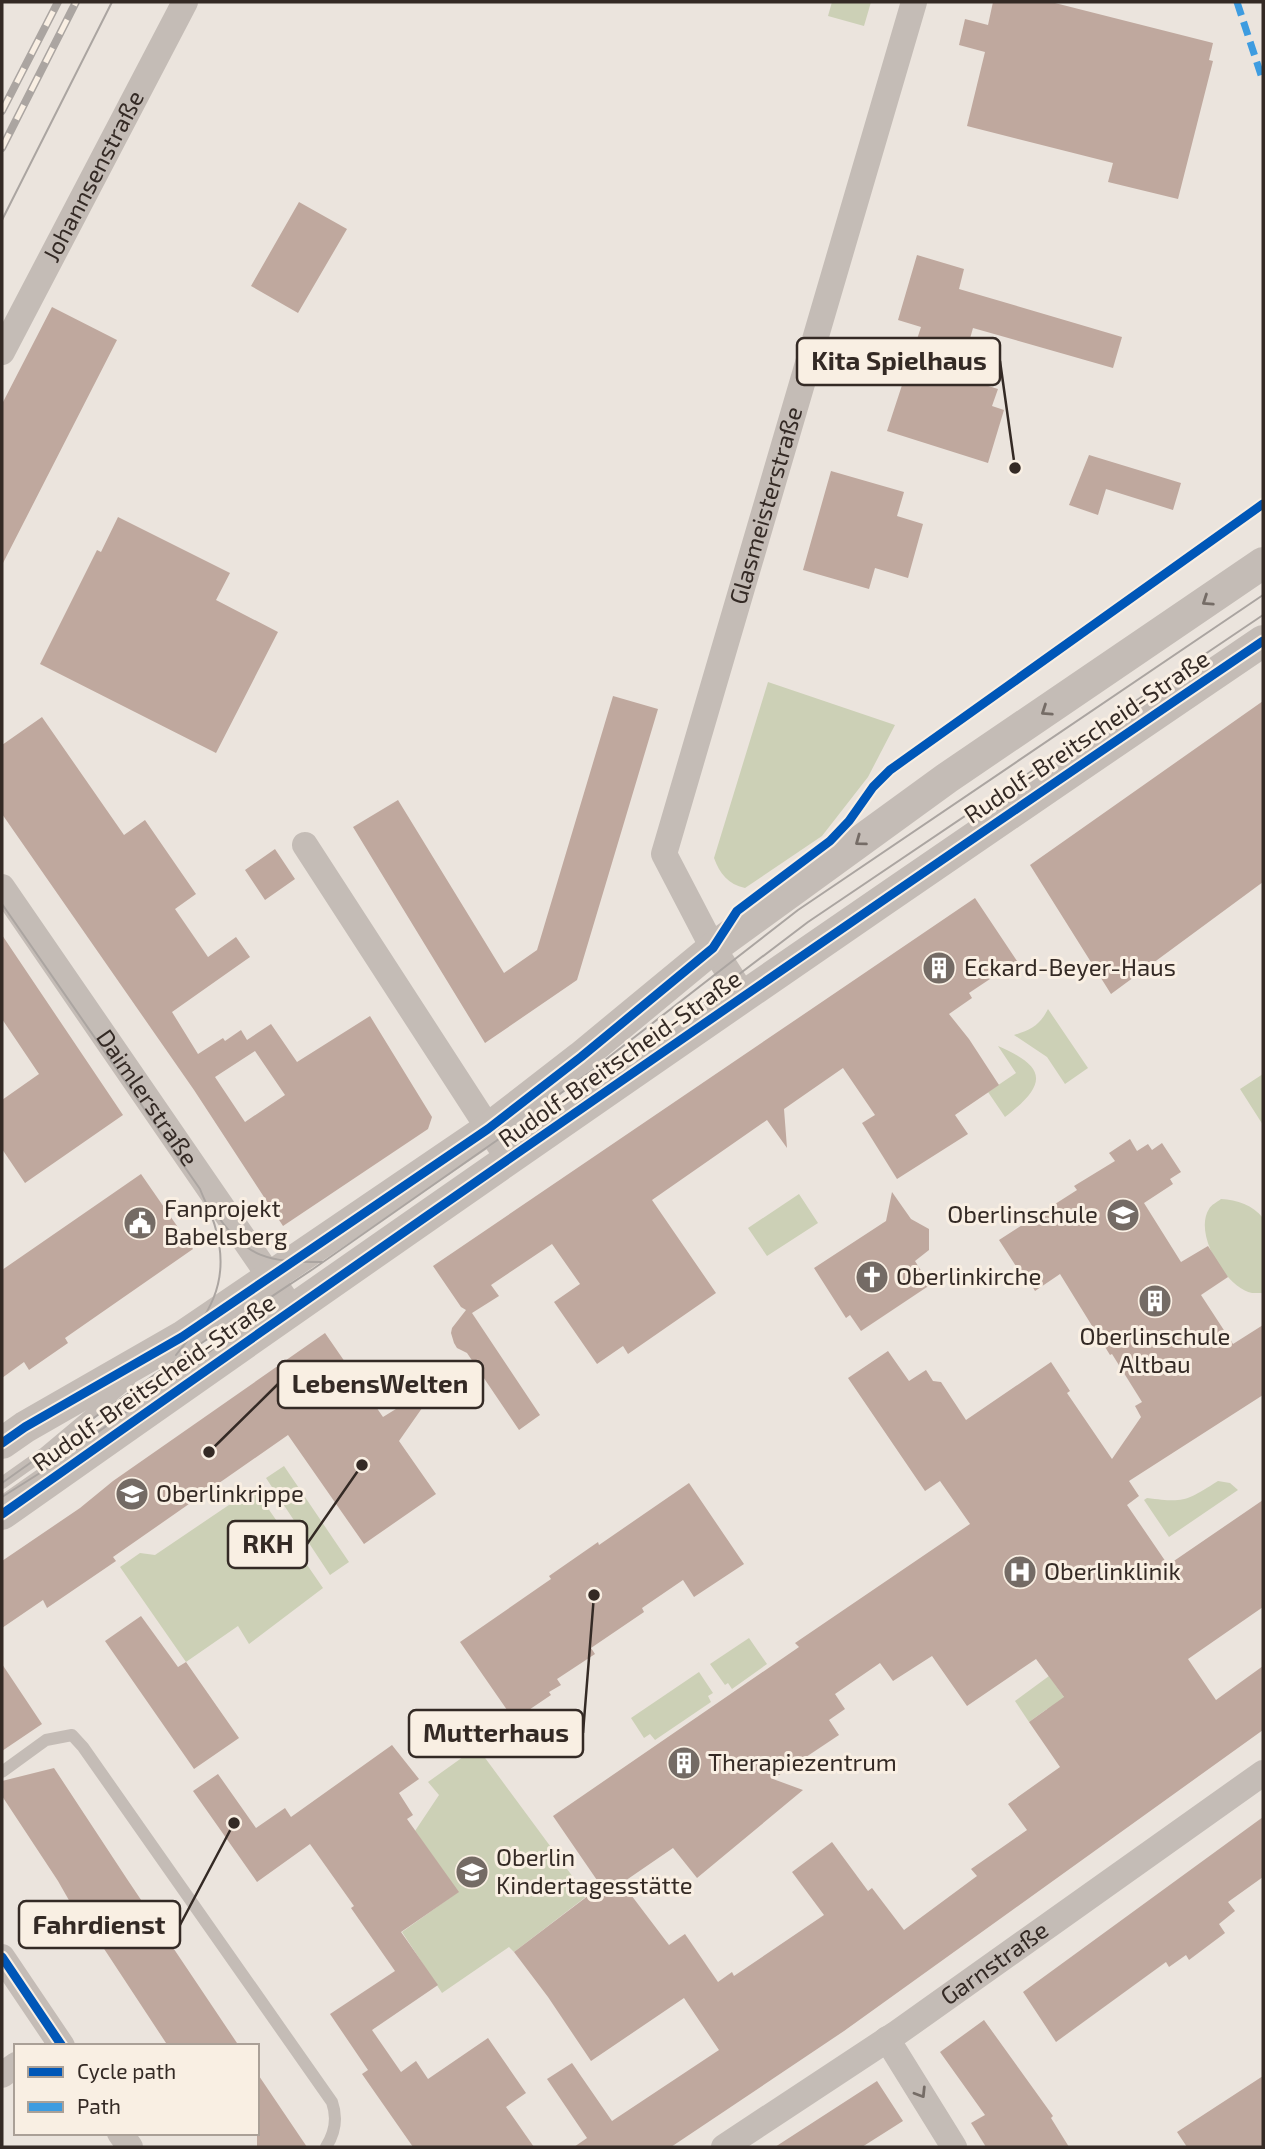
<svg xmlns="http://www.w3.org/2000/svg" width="1265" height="2149" font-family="'Exo 2',sans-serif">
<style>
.green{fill:#ccd0b6}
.building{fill:#bfa89e;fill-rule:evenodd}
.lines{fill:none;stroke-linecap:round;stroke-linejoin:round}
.service{stroke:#c4bcb6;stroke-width:12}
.minor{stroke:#c4bcb6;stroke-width:26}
.tertiary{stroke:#c4bcb6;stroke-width:32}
.tram{stroke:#aba5a1;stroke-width:2}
.rail-casing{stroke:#aba5a1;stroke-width:8}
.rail{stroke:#f9efe3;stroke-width:5;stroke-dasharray:16;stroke-linecap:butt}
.quiet{stroke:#3e9ce0;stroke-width:7;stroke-dasharray:14 7;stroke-linecap:butt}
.cycleway-casing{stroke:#f9efe3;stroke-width:13}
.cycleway{stroke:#0057b8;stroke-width:9}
.oneway{stroke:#756c66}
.labels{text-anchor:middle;stroke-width:6;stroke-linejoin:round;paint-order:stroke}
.street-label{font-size:24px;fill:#342a25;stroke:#f9efe3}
.poi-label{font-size:24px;fill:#342a25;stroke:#f9efe3;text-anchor:start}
.leader{fill:none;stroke:#342a25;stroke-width:2.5}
.callout-dot{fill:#342a25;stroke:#f9efe3;stroke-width:2.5}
.callout{fill:#f9efe3;stroke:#342a25;stroke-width:2.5}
.callout-label{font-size:26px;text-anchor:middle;font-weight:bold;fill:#342a25}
</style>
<rect width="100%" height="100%" fill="#ebe4dd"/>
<path class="green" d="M832,2H871L864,26L828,16Z
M768,682L895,725L868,777L822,836L745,888C728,884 720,874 714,858Z
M1048,1009L1088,1068L1065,1084L1047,1057L1014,1035C1031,1030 1040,1025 1048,1009Z
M998,1046C1047,1067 1048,1084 1005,1117L988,1092L1016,1073Z
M1263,1074V1125L1240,1089Z
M799,1194L818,1223L767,1256L748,1228Z
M1221,1199C1237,1200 1253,1205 1263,1218V1293C1260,1293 1256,1293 1252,1293C1226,1288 1193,1234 1209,1209C1211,1205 1217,1202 1221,1199Z
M284,1466L349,1562L330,1575L266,1478Z
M1218,1481L1230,1483L1238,1490L1169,1537L1144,1500L1147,1498C1185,1503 1186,1501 1218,1481Z
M254,1488L323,1588L249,1644L238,1626L186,1662L120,1567L140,1553L155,1555Z
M749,1638L767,1664L732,1689L728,1683L725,1685L710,1664Z
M699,1672L713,1693L708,1696L711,1702L655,1740L650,1734L644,1738L631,1718Z
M1049,1676L1071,1707L1047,1709L1029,1722L1015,1701Z
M477,1747L587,1896L514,1952L509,1947L442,1993L402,1932L458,1892L415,1831L439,1795L428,1782Z"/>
<path class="building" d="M993,2H1051L1213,43L1209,60L1213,61L1178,199L1108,182L1113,163L967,126L985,52L959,45L965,19L988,25Z
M299,202L347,229L298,313L251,286Z
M917,255L964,269L959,289L1122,337L1113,368L973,328L959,377L998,389L992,406L1004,410L988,463L887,431L921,327L898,320Z
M52,307L117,340L2,565V404Z
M1089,455L1181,483L1173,510L1106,489L1098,515L1069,505Z
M831,471L904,492L897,516L923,524L908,578L875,568L869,589L803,570Z
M118,517L230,573L216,600L278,632L216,753L40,664L97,550L101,552Z
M613,696L658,709L577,980L485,1043L353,827L398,800L504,973L537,950Z
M1263,701V882L1111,994L1030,865Z
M42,717L124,835L145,820L196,894L175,909L208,957L236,937L250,957L172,1012L198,1054L223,1038L225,1041L241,1030L247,1040L271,1024L297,1062L370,1016L432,1117L428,1129L283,1226L194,1090L2,814V745ZM255,1051L285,1095L245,1122L215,1077Z
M275,849L295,879L265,900L245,870Z
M975,898L1017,961L969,993L972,998L949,1014L969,1039L999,1085L955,1115L968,1134L897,1179L862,1123L875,1115L843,1068L784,1109L787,1148L767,1120L652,1200L716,1293L628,1354L623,1346L597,1364L554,1302L580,1284L552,1244L491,1285L499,1296L472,1313L540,1415L519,1430L467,1353L457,1348L454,1343L451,1333L452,1328L466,1310L461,1307L433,1266Z
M2,935L123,1115L25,1183L2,1149V1100L39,1074L2,1019Z
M1130,1139L1137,1151L1148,1144L1152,1150L1162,1143L1181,1172L1170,1179L1173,1184L1144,1203L1181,1262L1208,1246L1228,1277L1201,1295L1233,1344L1263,1325V1395L1129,1481L1139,1496L1127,1505L1168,1565L1263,1500V1607L1188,1659L1216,1700L1263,1666V1730L844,2031L671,2147H574L587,2138L547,2079L572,2063L612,2121L719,2050L684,1998L591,2061L548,1997L514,1952L601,1886L553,1816L799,1647L795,1643L970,1524L940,1481L925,1491L848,1378L888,1351L909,1381L926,1370L933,1381L941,1382L966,1420L1051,1362L1070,1391L1067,1393L1112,1459L1141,1417L1135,1406L1142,1402L1112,1354L1110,1355L1060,1274L1035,1291L1028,1279L1025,1280L999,1240L1077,1190L1074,1186L1115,1161L1109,1153ZM932,1656L967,1706L1036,1659L1064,1697L1029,1722L1060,1767L1008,1804L1027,1830L971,1869L977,1876L904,1930L872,1888L868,1891L832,1842L792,1872L824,1915L734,1976L732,1972L718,1982L685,1934L669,1945L622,1883L673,1848L697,1878L803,1790L773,1779L839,1735L829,1720L845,1709L835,1694L880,1663L893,1681Z
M141,1174L193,1249L65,1338L68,1343L29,1370L24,1362L2,1378V1270Z
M892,1192L911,1219L929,1229V1250L915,1261L930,1285L861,1331L850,1315L846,1318L814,1268L886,1221Z
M325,1333L383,1417L441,1381L399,1441L436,1494L364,1544L288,1435L113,1557L116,1561L47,1608L43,1600L2,1628V1561L80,1508L113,1481Z
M689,1483L744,1564L694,1597L683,1580L642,1608L644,1612L591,1648L595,1654L557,1679L561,1685L549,1692L551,1695L514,1720L460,1642L551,1579L549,1576L598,1542L599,1545Z
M141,1616L178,1667L186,1662L239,1738L194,1769L105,1641Z
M2,1664L42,1724L2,1751Z
M392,1745L419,1779L399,1793L413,1815L407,1819L459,1892L401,1932L438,1985L372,2030L401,2072L416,2061L428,2079L488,2038L526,2093L506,2107L534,2147H413L362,2074L368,2070L330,2014L395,1971L351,1908L354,1906L310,1844L257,1882L193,1791L218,1774L256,1828L285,1808L291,1817Z
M54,1768L127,1879L239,2046H168L93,1932L90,1934L78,1916L58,1881L2,1796V1781Z
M1263,1817V1877L1228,1902L1235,1911L1219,1924L1225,1933L1189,1960L1186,1955L1169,1967L1166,1962L1056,2042L1023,1992Z
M984,2020L1053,2116L1051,2118L1069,2147H986L971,2123L985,2115L940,2052Z
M257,2073L307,2147H257Z
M1263,2076V2147H1187L1177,2132Z
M877,2081L903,2121L862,2147H775Z"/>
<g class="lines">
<path class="service" d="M2,1483L43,1454L129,1382
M2,1772L46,1740L72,1735L83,1747L332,2102C338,2119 335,2133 326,2147"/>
<g class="minor">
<path id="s1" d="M2,352L185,2"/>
<path d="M305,845L509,1160"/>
<path id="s2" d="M2,887L292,1309"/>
<path id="s3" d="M743,995L713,948L664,854L914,2"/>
<path d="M2,1957L62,2046"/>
<path d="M887,2039L954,2147"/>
<path d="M2,2075L16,2065"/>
<path d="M120,2133L130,2147"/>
<path id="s4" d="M724,2147L897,2033L1263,1773"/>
</g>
<path class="tertiary" d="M2,1443L25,1427L182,1337L488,1129L581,1057L713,948L947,778L1263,563
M2,1514C420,1219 840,928 1263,641"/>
<path class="tram" d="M2,220L112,2
M2,904L200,1189C205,1202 213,1216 216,1230C231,1284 208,1315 176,1355
M541,1120L597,1082L808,922L1263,615
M215,1212C246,1259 269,1262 322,1262
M2,1483L164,1368L313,1269L496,1141L591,1071L798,910L1263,595
M2,1497L51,1466L245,1326"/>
<defs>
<path id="rail" d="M2,111L58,2
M2,148L76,2"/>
</defs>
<use href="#rail" class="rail-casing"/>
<use href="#rail" class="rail"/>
<path class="quiet" d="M1237,2L1263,81"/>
<defs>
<path id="cycleway" d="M2,1443L25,1427L182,1337L488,1129L581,1057L713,948L737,911L830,841L849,821L873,787L890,770L1263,504
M2,1514C420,1219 840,928 1263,641
M2,1957L62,2046"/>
</defs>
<use href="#cycleway" class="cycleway-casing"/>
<use href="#cycleway" class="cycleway"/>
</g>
<defs><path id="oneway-chevron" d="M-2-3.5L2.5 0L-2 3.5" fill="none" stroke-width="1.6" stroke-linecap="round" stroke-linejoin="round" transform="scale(1.75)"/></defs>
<g class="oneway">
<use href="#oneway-chevron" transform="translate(1207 601) rotate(146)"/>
<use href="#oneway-chevron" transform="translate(1046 711) rotate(146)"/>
<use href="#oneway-chevron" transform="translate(860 841) rotate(144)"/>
<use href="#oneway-chevron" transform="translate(921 2093) rotate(58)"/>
</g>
<defs>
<symbol id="building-disc" viewBox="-11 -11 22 22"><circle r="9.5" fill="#746b65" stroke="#f9efe3"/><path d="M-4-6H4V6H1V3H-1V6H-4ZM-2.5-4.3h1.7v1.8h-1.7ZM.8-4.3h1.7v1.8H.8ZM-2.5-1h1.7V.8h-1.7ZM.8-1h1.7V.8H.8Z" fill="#fff"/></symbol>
<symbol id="school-disc" viewBox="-11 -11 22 22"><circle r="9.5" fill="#746b65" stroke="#f9efe3"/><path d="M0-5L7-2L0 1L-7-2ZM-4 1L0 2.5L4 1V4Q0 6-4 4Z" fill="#fff"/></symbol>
<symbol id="civic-disc" viewBox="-11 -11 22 22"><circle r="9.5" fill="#746b65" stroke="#f9efe3"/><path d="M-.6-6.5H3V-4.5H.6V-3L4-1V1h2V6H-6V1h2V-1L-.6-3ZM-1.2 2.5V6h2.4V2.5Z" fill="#fff"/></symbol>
<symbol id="church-disc" viewBox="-11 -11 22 22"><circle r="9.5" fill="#746b65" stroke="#f9efe3"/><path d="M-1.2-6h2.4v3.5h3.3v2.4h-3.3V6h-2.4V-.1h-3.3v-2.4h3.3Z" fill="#fff"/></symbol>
<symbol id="hospital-disc" viewBox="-11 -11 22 22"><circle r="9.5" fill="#746b65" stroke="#f9efe3"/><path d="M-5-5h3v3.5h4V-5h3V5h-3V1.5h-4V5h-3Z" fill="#fff"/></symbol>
</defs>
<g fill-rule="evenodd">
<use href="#building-disc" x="920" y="949" width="38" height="38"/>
<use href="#school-disc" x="1104" y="1196" width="38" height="38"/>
<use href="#civic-disc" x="121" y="1204" width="38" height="38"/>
<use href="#church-disc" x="853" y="1258" width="38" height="38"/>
<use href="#building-disc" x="1136" y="1282" width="38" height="38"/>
<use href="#school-disc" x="113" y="1475" width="38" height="38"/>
<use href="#hospital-disc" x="1001" y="1553" width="38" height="38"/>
<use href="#building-disc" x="665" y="1744" width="38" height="38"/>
<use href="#school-disc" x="453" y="1853" width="38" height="38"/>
</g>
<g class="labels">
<g class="street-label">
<text dy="8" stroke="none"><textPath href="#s1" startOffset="198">Johannsenstraße</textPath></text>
<text dy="8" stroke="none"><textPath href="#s3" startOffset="525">Glasmeisterstraße</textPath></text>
<text transform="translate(1087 737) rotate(-34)" y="8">Rudolf-Breitscheid-Straße</text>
<text transform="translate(620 1059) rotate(-35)" y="8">Rudolf-Breitscheid-Straße</text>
<text dy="8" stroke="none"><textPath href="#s2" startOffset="256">Daimlerstraße</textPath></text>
<text transform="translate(154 1383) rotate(-35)" y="8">Rudolf-Breitscheid-Straße</text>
<text dy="8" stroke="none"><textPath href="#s4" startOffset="327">Garnstraße</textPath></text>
</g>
<g class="poi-label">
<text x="964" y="976">Eckard-Beyer-Haus</text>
<text x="164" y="1217">Fanprojekt<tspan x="164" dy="28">Babelsberg</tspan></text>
<text x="1098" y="1223" text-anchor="end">Oberlinschule</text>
<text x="896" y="1285">Oberlinkirche</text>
<text x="1155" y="1345" text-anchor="middle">Oberlinschule<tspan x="1155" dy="28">Altbau</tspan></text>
<text x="156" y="1502">Oberlinkrippe</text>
<text x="1044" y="1580">Oberlinklinik</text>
<text x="708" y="1771">Therapiezentrum</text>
<text x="496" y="1866">Oberlin<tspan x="496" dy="28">Kindertagesstätte</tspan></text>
</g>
</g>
<path class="leader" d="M1015 468L1000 361M209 1452L278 1384M362 1465L307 1544M594 1595L583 1733M234 1823L180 1925"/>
<g class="callout-dot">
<circle cx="1015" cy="468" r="7"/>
<circle cx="209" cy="1452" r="7"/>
<circle cx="362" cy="1465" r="7"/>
<circle cx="594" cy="1595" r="7"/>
<circle cx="234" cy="1823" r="7"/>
</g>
<g class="callout">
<rect x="797" y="338" width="203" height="47" rx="7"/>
<rect x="278" y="1361" width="205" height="47" rx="7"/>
<rect x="228" y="1521" width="79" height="47" rx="7"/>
<rect x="409" y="1710" width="174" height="47" rx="7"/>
<rect x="19" y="1901" width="161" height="47" rx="7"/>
</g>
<g class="callout-label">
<text x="899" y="370">Kita Spielhaus</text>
<text x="380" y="1393">LebensWelten</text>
<text x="268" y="1553">RKH</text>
<text x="496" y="1742">Mutterhaus</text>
<text x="99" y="1934">Fahrdienst</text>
</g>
<rect width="1265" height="2149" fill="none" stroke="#342a25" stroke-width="7"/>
<rect x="14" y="2044" width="245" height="91" fill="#f9efe3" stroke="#aaa097" stroke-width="2"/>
<rect x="28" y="2067" width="35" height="10" fill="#0057b8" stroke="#aaa097" stroke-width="2"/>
<text x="77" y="2079" font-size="21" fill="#342a25">Cycle path</text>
<rect x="28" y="2102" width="35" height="10" fill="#3e9ce0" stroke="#aaa097" stroke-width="2"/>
<text x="77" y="2114" font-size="21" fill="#342a25">Path</text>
</svg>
